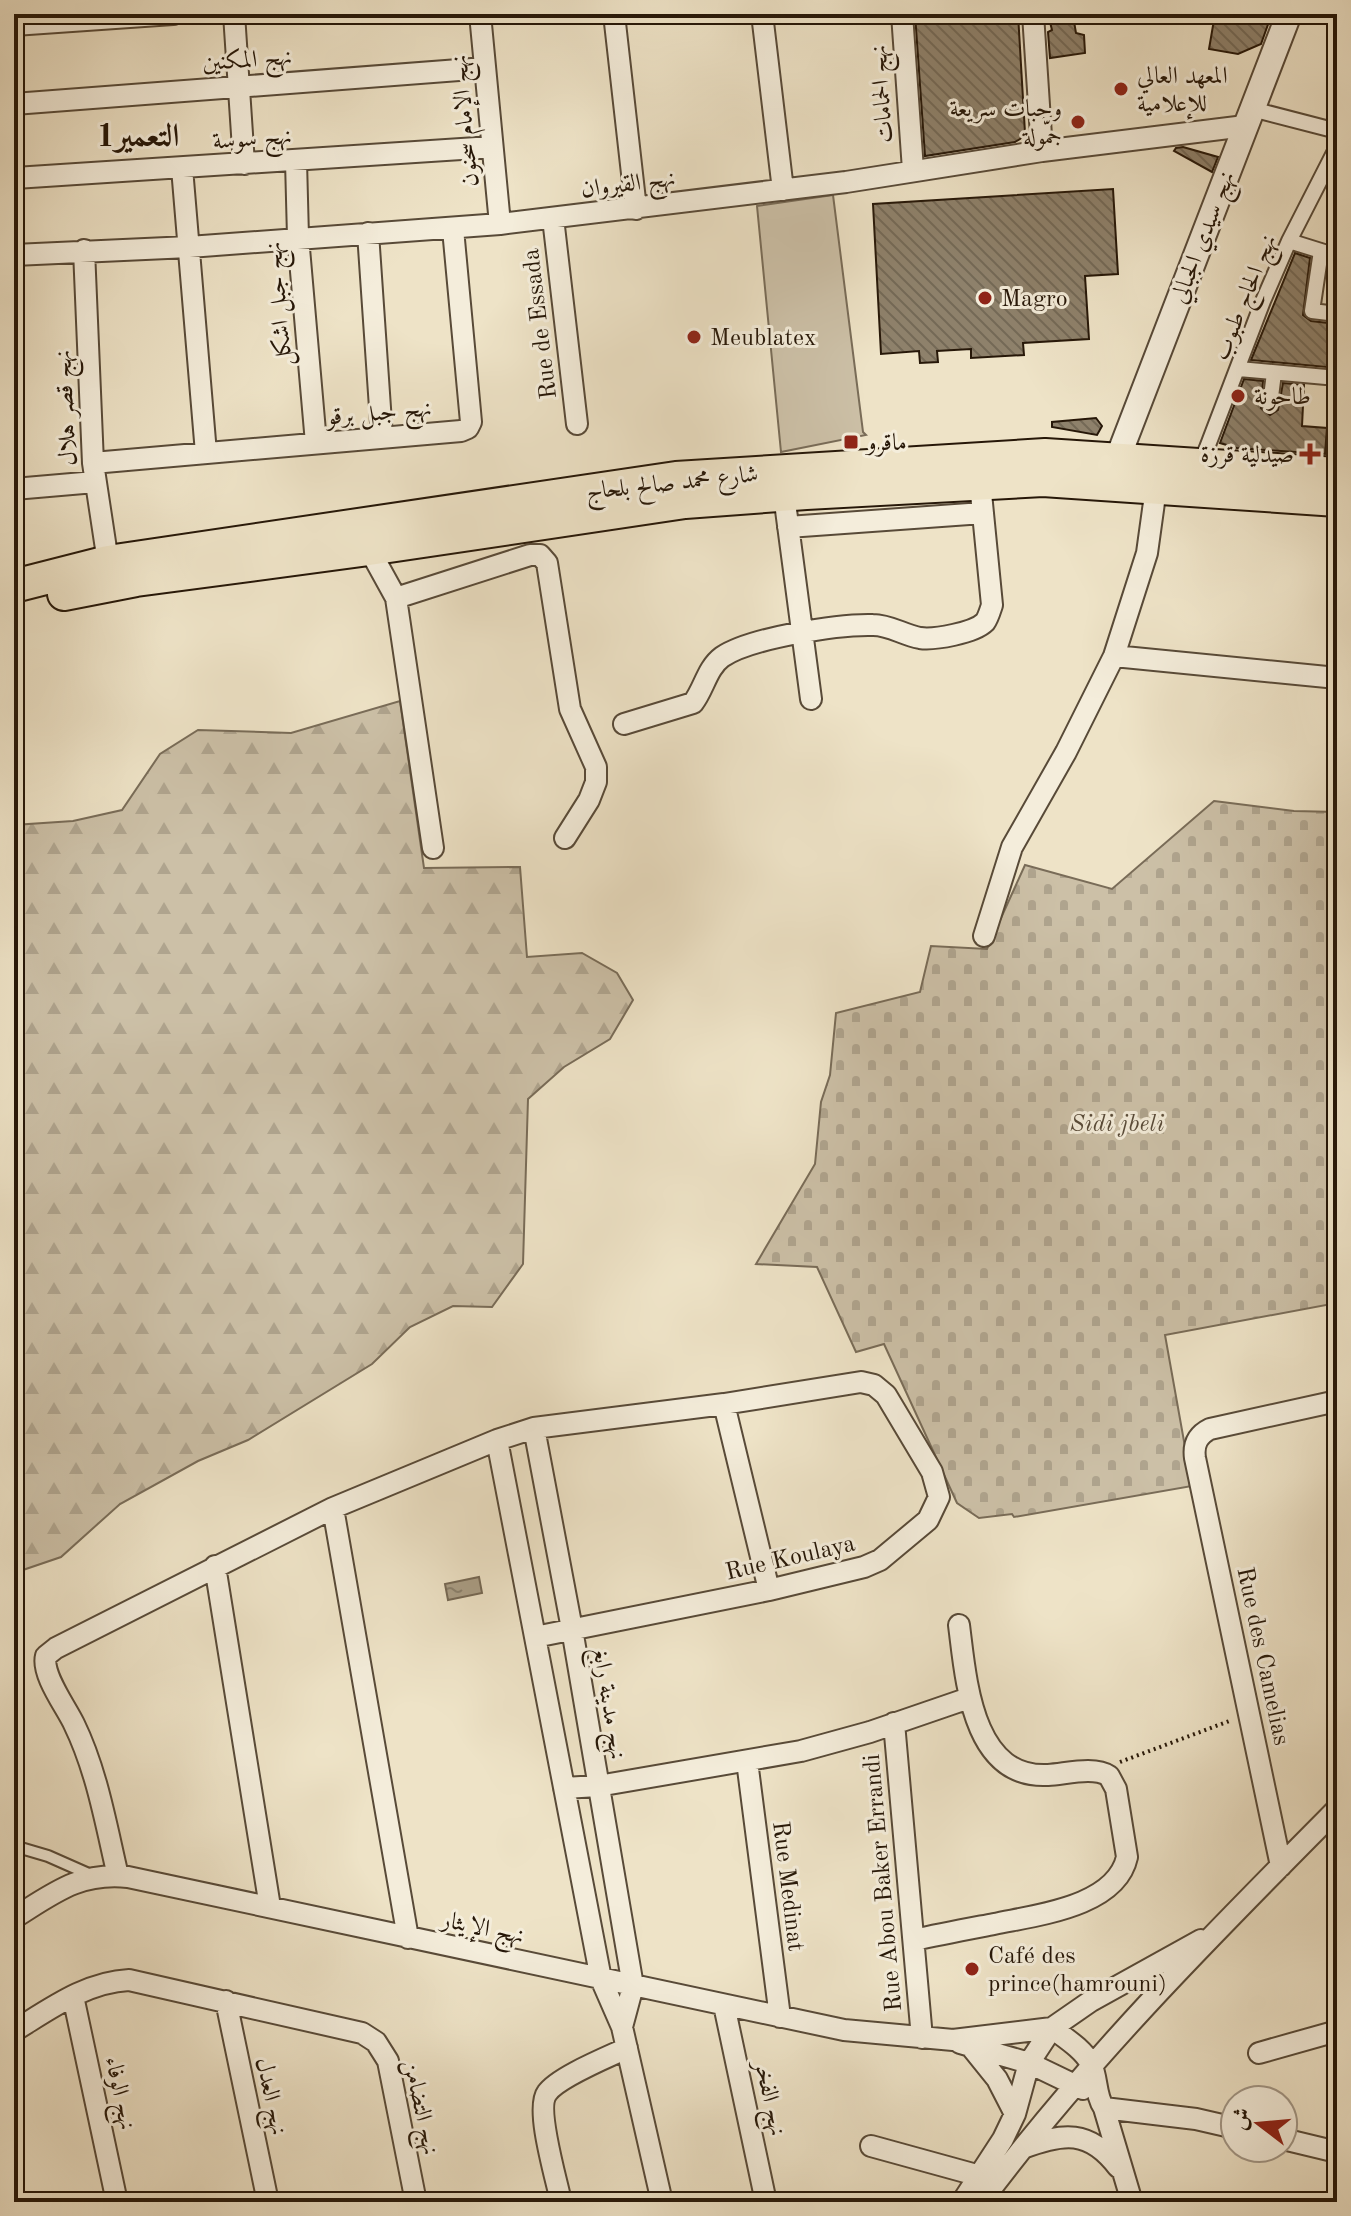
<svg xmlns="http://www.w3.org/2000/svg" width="1351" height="2216" font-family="'Old Standard TT',Amiri,serif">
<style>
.forest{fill:url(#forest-firs);stroke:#796c58;stroke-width:2}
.cemetery{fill:url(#cemetery-stones);stroke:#796c58;stroke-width:2}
.pitch{fill:#ccc0a7;stroke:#796c58;stroke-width:2}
.water{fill:url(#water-ripples);stroke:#756854;stroke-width:2}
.building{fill:url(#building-back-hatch);stroke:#261708;stroke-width:2}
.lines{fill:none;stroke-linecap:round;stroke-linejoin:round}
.service-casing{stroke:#584a38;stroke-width:14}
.pedestrian-casing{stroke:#584a38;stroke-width:18}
.minor-casing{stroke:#584a38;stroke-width:24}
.tertiary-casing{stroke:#584a38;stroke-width:28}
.primary-casing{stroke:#261708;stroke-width:36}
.path{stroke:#261708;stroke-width:4;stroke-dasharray:2 4;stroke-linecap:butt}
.service{stroke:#f4eddb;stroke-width:10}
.pedestrian{stroke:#f4eddb;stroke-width:14}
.minor{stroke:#f4eddb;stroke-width:20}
.tertiary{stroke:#f4eddb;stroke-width:24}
.primary{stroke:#eee3c7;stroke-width:32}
.poi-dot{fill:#8f2418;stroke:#f4eddb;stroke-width:3}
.labels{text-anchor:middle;stroke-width:6;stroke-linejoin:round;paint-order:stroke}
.street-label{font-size:24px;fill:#261708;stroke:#f4eddb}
.poi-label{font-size:24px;fill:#261708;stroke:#f4eddb;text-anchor:start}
.park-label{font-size:24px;font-style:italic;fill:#584a38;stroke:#f4eddb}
.district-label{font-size:32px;font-weight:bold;fill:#261708;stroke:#f4eddb}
</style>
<defs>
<pattern id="forest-firs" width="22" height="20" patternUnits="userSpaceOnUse" patternTransform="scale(2)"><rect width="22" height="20" fill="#ccc0a7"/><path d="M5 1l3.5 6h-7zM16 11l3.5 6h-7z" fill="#afa48e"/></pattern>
<pattern id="cemetery-stones" width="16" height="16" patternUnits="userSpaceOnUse" patternTransform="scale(2)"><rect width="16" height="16" fill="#ccc0a7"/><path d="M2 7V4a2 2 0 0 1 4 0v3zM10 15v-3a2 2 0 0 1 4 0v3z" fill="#afa48e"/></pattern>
<pattern id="water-ripples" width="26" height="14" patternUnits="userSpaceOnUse" patternTransform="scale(2)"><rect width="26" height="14" fill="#aa9e86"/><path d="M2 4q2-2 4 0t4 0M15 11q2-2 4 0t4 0" fill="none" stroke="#8a806c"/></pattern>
<pattern id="building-back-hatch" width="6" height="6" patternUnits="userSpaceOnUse" patternTransform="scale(2)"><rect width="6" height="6" fill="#8e816b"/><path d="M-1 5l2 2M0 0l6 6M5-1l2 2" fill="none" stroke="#746956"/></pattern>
</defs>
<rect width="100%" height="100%" fill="#eee3c7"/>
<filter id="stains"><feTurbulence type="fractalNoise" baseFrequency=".0025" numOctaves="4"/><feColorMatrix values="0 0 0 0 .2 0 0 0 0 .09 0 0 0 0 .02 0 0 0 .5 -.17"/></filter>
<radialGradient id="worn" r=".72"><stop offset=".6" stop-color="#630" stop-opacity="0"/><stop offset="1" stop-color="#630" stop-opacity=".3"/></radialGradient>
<path class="forest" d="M400,701L424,868L520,867L527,957L582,953L617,973L633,1000L610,1039L564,1067L528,1099L523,1264L492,1307L453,1306L410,1327L372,1364L248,1440L198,1461L120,1504L61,1557L14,1573V825L73,821L122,810L160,754L198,730L291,733Z"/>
<path class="cemetery" d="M1214,801L1294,811L1337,812V1303L1165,1335L1192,1486L1014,1517L1012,1514L979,1518L957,1503L884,1344L856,1352L817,1267L756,1264L815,1164L821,1102L830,1075L836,1013L920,992L931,946L987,949L1025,865L1112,889Z"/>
<path class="pitch" d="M833,195L863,432L866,435L781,452L757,206Z"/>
<path class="water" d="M479,1577L482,1593L448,1600L445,1584Z"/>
<path class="building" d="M915,14H1018L1025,133L1020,139L1015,142L925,156Z
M1215,14H1261L1271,16L1261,44L1238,54L1209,49Z
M1073,16L1076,33L1084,35L1085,53L1050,58L1048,32L1052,30L1049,18Z
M1183,147L1218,157L1212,172L1174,151L1176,148Z
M1113,189L1118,274L1085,276L1089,339L1023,343L1024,355L971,358V349L937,351L938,362L920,363L919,351L881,354L873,204Z
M1295,253L1310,258L1303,315L1311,321L1337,324V368L1251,360Z
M1244,379L1263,381L1261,408L1270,415L1278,410L1283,383L1304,385L1302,426L1327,428L1325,454L1237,448L1220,443Z
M1096,418L1102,426L1097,435L1052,427V422Z"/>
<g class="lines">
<defs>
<path id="service" d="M14,1846L48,1856L91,1875"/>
<path id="pedestrian" d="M1252,109L1337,131
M1289,241L1337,256
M1321,251L1312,311L1337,314
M1239,369L1337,378
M1270,405L1274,373
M1200,466L1263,301L1289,241L1337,147"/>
<path id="minor" d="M234,14L244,164
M480,14L500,224
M614,14L636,209
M762,14L783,190
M902,14L913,170
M1033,14L1042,151
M14,25L173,14
M14,104L485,68
M296,161L298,237L316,443
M182,168L206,453
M15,178L492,147
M553,218L577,424
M368,233L382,437
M84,250L93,463L108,562
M14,255L189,247L500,224L846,182L1042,151L1245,126
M93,463L461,431L468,428L471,422L453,229
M14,489L95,482
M784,495L811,699
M788,527L983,513
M369,549L396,598L433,848
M396,598L530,555H540L547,563L570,709L596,767V782L589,800L565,838
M1114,656L1147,553L1156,488
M624,724L693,703C704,689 707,668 722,657C750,638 838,624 873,625C890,625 903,635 920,638C934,640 974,633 985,622C988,618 990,611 992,605L980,483
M984,936L1012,847L1066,752L1114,656L1337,678
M724,1404L769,1590
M534,1428L572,1629L633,1986L622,2027
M497,1440L601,1979L622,2027L662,2202
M333,1508L408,1938
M215,1566L270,1907
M894,1723L922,2038
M747,1761L780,2017
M564,1788L598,1786L801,1751L870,1732L969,1698
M1281,1866L1195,1458C1193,1444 1198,1435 1210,1429L1337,1401
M118,1876C106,1825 97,1771 74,1724C66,1707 41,1674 46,1656L56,1648L333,1508L497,1440L534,1428L724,1404L861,1382L874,1385L886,1395L932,1472L939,1497L928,1520L880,1560L864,1567L769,1590L535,1637
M14,1918C54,1893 79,1872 128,1877L844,2030L953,2040L1052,2028C1065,2038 1083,2049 1091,2064C1098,2078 1095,2095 1104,2108L1132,2202
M914,1940C941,1934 968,1929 994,1924C1036,1915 1116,1907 1127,1857L1116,1789L1109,1776C1094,1766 1066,1774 1048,1775C972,1779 966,1680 959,1625
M73,1996L117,2202
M226,2001L268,2202
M724,2005L766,2202
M14,2031C50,2009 86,1982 129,1980L362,2033L376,2042L388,2061L416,2202
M960,2043L1029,2063L1083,2089
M972,2048L997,2079L1015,2114
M1259,2053L1337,2031
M1104,2108L1196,2119L1235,2128
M1283,2139L1337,2152
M871,2146L980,2176
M1023,2148C1063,2133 1089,2129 1118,2167
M561,2202C557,2181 535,2109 547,2093C558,2077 608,2057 627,2048
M962,2202L1003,2139L1015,2114L1029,2063L1052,2028L1091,2001L1201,1940
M981,2202C1087,2060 1212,1935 1337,1809"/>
<path id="tertiary" d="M1117,460L1289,14"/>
<path id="primary" d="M14,586L108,562L676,478L1045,455L1337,474
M64,594L136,580L369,549L685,502L806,493L1043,480L1337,500"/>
</defs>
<use href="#service" class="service-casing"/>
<use href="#pedestrian" class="pedestrian-casing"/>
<use href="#minor" class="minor-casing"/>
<use href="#tertiary" class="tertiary-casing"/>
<use href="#primary" class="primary-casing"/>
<path class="path" d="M1120,1762L1232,1720"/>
<use href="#service" class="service"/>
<use href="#pedestrian" class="pedestrian"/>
<use href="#minor" class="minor"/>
<use href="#tertiary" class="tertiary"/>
<use href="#primary" class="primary"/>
</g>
<g class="poi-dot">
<circle cx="1121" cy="89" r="8"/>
<circle cx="1078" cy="122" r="8"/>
<circle cx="985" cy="298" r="8"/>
<circle cx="694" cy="337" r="8"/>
<circle cx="1238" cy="396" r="8"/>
<rect x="843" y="434" width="16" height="16" rx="4"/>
<path d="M1306 442h8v8h8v8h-8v8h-8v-8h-8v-8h8z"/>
<circle cx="972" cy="1969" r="8"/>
</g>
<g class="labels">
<g class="street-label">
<text transform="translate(247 59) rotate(-4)" y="8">نهج المكنين</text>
<text transform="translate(881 94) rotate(-94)" y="8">نهج الحمامات</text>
<text transform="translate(464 121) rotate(-95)" y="8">نهج الإمام سحنون</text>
<text transform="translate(252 138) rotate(-4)" y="8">نهج سوسة</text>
<text transform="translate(628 183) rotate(-7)" y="8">نهج القيروان</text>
<text transform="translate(1202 237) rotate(-69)" y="8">نهج سيدي الجبالي</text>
<text transform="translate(1244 297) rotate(-68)" y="8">نهج الحاج طبوب</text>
<text transform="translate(278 304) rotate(-95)" y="8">نهج جبل اشكل</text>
<text transform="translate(539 324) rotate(-97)" y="8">Rue de Essada</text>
<text transform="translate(65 408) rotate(-93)" y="8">نهج قصر هلال</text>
<text transform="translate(379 412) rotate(-5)" y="8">نهج جبل برقو</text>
<text transform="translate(672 482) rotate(-6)" y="8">شارع محمد صالح بلحاج</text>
<text transform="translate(790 1557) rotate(-13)" y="8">Rue Koulaya</text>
<text transform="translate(1264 1656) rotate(78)" y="8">Rue des Camelias</text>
<text transform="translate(610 1703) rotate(81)" y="8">نهج مدينة رابغ</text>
<text transform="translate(882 1883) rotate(-95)" y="8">Rue Abou Baker Errandi</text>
<text transform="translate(789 1886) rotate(83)" y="8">Rue Medinat</text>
<text transform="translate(483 1927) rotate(12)" y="8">نهج الإيثار</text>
<text transform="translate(121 2093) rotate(78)" y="8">نهج الوفاء</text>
<text transform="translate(272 2096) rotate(78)" y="8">نهج العدل</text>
<text transform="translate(771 2098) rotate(78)" y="8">نهج الفخر</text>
<text transform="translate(422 2107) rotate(78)" y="8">نهج التضامن</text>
</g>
<g class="poi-label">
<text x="1137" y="83">المعهد العالي<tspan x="1137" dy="28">للإعلامية</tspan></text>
<text x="1062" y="116" text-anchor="end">وجبات سريعة<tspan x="1062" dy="28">جمّولة</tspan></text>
<text x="1001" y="306">Magro</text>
<text x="710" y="345">Meublatex</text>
<text x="1254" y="404">طاحونة</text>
<text x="867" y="450">ماقرو</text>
<text x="1294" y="462" text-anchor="end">صيدلية قرزة</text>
<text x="988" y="1963">Café des<tspan x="988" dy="28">prince(hamrouni)</tspan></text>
</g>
<g class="park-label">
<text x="1117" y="1131">Sidi jbeli</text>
</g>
<g class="district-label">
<text x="138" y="146">التعمير1</text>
</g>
</g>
<rect width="1351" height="2216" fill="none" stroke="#eee3c7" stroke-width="48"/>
<rect x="16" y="16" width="1319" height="2184" fill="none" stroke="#261708" stroke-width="4"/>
<rect x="24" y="24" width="1303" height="2168" fill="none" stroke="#261708" stroke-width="2"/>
<g transform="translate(1259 2124) rotate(286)"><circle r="38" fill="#f4eddb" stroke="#a29787" stroke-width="2"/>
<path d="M0-6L14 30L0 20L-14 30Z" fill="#8f2418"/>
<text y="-12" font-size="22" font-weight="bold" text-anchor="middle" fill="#261708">ش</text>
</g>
<rect width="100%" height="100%" filter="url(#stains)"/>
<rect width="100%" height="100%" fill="url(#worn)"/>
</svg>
